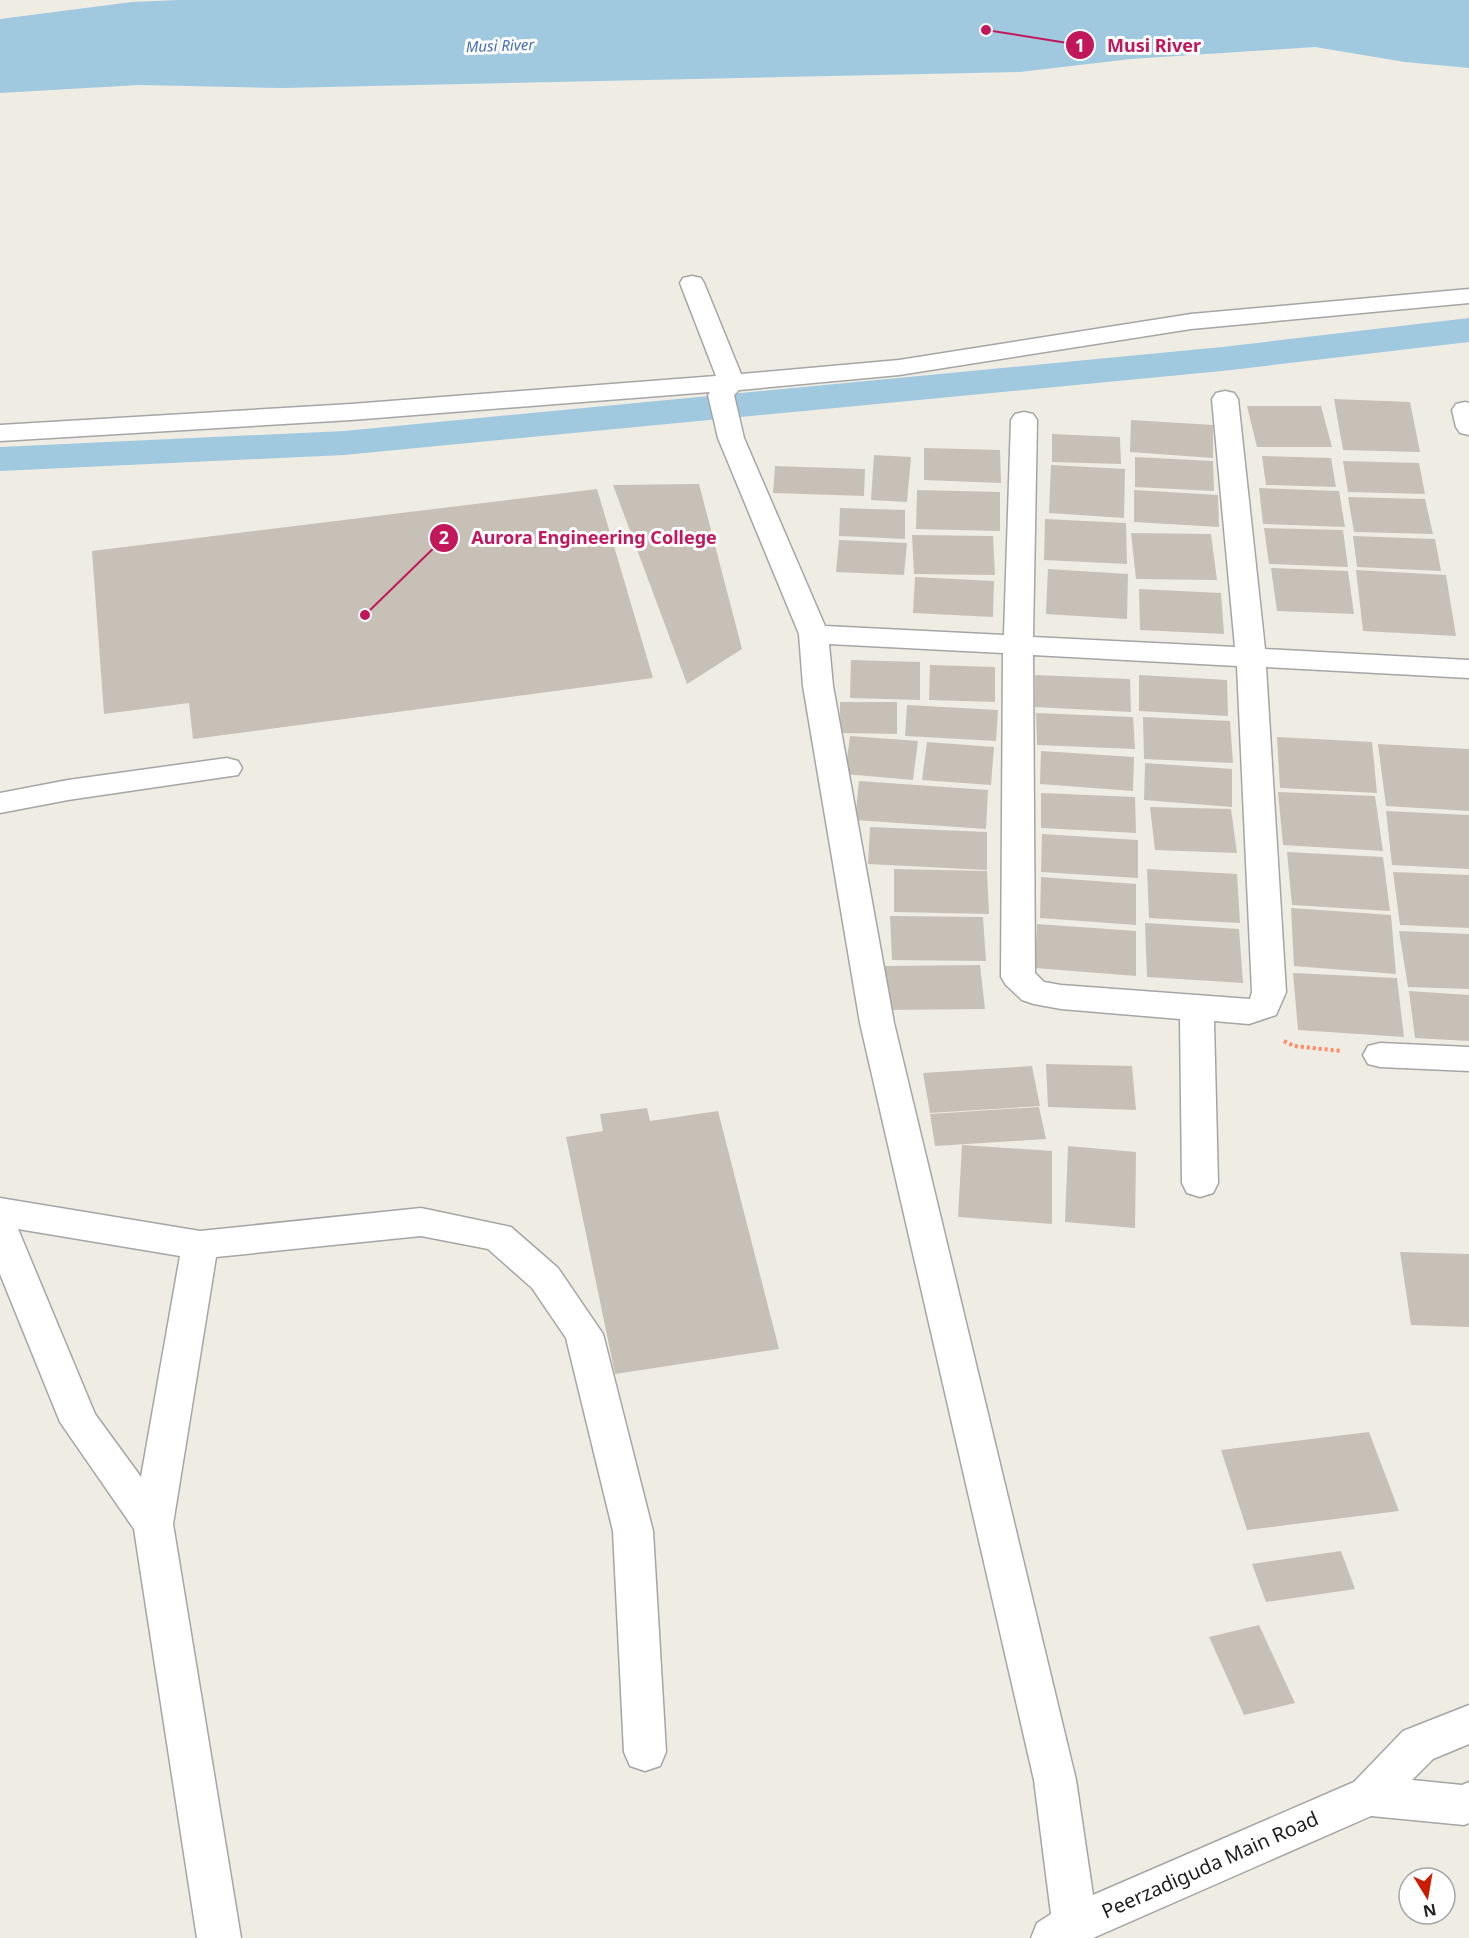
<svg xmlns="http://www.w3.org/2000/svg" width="1469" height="1938" font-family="'Noto Sans',sans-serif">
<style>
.water{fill:#a0c9e0}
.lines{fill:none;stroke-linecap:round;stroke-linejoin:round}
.canal{fill:#a0c9e0;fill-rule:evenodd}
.building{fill:#c7c0b6}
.minor-casing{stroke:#a5a5a5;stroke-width:3}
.path{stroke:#ff8a64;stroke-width:4;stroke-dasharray:3 3;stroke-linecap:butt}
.minor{fill:#fff;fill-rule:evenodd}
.labels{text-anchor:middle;stroke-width:6;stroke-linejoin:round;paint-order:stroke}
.far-water-label{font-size:15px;font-style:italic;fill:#446db3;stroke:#fff}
.near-street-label{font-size:20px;fill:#1e1e1e;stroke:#fff}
.leader{fill:none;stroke:#c2185b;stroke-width:2}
.callout-dot{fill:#c2185b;stroke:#fff;stroke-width:2}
.mark-label{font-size:18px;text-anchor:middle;font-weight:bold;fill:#fff}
.callout-label{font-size:18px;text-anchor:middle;font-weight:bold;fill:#c2185b;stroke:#fff;stroke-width:6;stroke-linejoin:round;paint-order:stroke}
</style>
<rect width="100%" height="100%" fill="#efede3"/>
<path class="water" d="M178,0H1469V68L1405,62L1315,47L1131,59L1020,72L282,88L139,85L0,93V19L132,2Z"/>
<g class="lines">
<path class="canal" d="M1469,318V342L1222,371L344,455L0,471V447L344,431L1222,347Z"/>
</g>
<path class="building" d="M1334,399L1410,402L1420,452L1343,450Z
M1247,406H1321L1332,447H1257Z
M1131,420L1213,425V458L1130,452Z
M1052,434L1120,437L1121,464L1052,462Z
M924,448L1000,450L1001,483L924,480Z
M874,455L911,457L907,502L871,500Z
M1262,456L1331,458L1336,487L1266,485Z
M1135,457L1213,461L1214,491L1135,487Z
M1343,461L1419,463L1425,494L1348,492Z
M1051,465L1125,469L1124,518L1049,513Z
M775,466L865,469L864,496L773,493Z
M699,484L742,649L687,684L613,485Z
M1259,488L1339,491L1345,527L1263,524Z
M597,489L653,678L193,739L189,703L104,714L92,551Z
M917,490L1000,492V531L916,529Z
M1134,490L1218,495L1219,527L1134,522Z
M1348,497L1425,499L1433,534L1354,532Z
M840,508L905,510V539L839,536Z
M1045,519L1126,523L1127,564L1044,560Z
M1264,528L1343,530L1348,567L1269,564Z
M1131,533L1211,534L1217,580L1136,579Z
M912,535L993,536L995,575L914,574Z
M1353,536L1435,539L1441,571L1357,567Z
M839,540L907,543L904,575L836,572Z
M1271,568L1348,571L1354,614L1277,611Z
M1048,569L1128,574L1127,619L1046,614Z
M1356,570L1446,575L1456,636L1363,631Z
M915,577L994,581L993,617L913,613Z
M1139,589L1221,593L1224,634L1140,630Z
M851,660L920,662V700L850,698Z
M930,665L995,667V702L929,700Z
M1035,675L1130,679L1131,712L1035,707Z
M1139,675L1227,680L1228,716L1139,711Z
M840,702H897V734L840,733Z
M907,705L998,710L996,741L905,736Z
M1036,713L1133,717L1135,749L1037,745Z
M1143,717L1230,721L1233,763L1144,759Z
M850,736L918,741L913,780L845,774Z
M1277,737L1372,742L1377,793L1280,788Z
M927,742L994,747L991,785L922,780Z
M1378,744L1469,749V811L1386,806Z
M1041,751L1134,757L1133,791L1040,784Z
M1145,763L1232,769V807L1144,800Z
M859,781L988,790L986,829L855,820Z
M1278,792L1375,796L1383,851L1283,845Z
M1041,793L1135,797L1136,833L1041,828Z
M1150,807L1231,809L1237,853L1155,850Z
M1386,811L1469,815V869L1392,865Z
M870,827L987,832V870L868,864Z
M1042,834L1138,840V878L1041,872Z
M1287,852L1383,857L1390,911L1292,905Z
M894,869L987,871L989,914L894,912Z
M1147,869L1237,874L1240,923L1149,918Z
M1393,872L1469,875V928L1400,925Z
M1041,877L1136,884V925L1040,918Z
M1291,908L1391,915L1396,974L1294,966Z
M890,916L983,917L986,961L892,960Z
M1145,923L1239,929L1243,983L1147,977Z
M1037,924L1136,931V976L1035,968Z
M1399,931L1469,934V989L1408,987Z
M980,965L985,1009L887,1010L884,966Z
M1293,973L1397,978L1404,1037L1298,1030Z
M1409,991L1469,995V1041L1415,1038Z
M1046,1064L1132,1066L1136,1110L1048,1107Z
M1032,1066L1040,1106L930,1113L923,1073Z
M1039,1107L1046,1139L935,1146L930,1114Z
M647,1108L650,1121L718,1111L779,1349L615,1374L566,1137L603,1131L600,1114Z
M962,1145L1052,1151V1224L958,1217Z
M1068,1146L1136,1152L1135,1228L1065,1222Z
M1400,1252L1469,1254V1327L1411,1325Z
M1369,1432L1399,1511L1247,1530L1221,1450Z
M1341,1551L1355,1589L1266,1602L1252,1564Z
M1259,1625L1295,1703L1244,1715L1209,1637Z"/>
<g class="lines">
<defs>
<path id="minor" d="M692,276L701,278L704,283L741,374L899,360L1191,314L1469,289V303L1191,329L899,375L739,390L734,395L744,438L825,626L1004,635L1011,420L1015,414L1024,412L1033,414L1037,420L1033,637L1235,647L1212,399L1216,393L1225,391L1234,393L1238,399L1265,649L1469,660V678L1266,667L1286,992L1276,1015L1249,1024L1214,1021L1218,1183L1213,1193L1200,1197L1187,1193L1182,1183L1180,1019L1061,1009L1034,1004L1022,1000L1006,985L1001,977L1003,653L829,644L833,686L894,1023L1076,1780L1093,1895L1354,1782L1403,1731L1469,1705V1744L1433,1759L1412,1780L1462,1785L1469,1782V1823L1464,1825L1371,1816L1093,1938H1031L1037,1923L1051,1914L1034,1780L860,1023L803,686L799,634L718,438L708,395L710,392L351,420L0,441V425L351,404L716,376L680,283L683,278ZM1033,655L1237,666L1252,992L1250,999L1061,985L1044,982L1035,973Z
M1465,402L1469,403V435L1460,433L1456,427L1452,410L1456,404Z
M227,758L238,761L242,768L238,775L68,800L0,813V793L68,780Z
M1380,1043L1469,1047V1071L1380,1067L1368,1064L1363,1055L1368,1046Z
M0,1198L200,1231L421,1208L511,1227L558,1268L603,1334L653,1531L666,1752L660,1766L645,1771L630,1766L624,1752L613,1531L566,1338L532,1288L488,1249L421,1236L216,1257L173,1524L241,1938H197L134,1529L60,1422L0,1274ZM18,1229L180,1256L141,1477L95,1414Z"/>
</defs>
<use href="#minor" class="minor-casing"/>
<path class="path" d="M1284,1041L1294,1046L1341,1051"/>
<use href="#minor" class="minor"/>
</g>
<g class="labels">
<g class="far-water-label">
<text transform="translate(500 46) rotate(-2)" y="5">Musi River</text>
</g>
<g class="near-street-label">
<text transform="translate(1210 1865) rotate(-24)" y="7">Peerzadiguda Main Road</text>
</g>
</g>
<path class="leader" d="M986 30L1080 45M365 615L444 538"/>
<g class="callout-dot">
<circle cx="986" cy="30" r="6"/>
<circle cx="365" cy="615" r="6"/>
<circle cx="1080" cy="45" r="15"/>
<circle cx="444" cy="538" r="15"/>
</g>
<g class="mark-label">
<text x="1080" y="52">1</text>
<text x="444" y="544">2</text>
</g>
<g class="callout-label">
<text x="1154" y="52">Musi River</text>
<text x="594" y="544">Aurora Engineering College</text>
</g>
<g transform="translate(1427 1896) rotate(169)"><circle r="28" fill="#ffffff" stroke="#a5a5a5" stroke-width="1.5"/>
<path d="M0-4.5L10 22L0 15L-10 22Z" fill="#cb1c00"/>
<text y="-9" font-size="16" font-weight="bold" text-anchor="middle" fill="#1e1e1e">N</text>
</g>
</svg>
